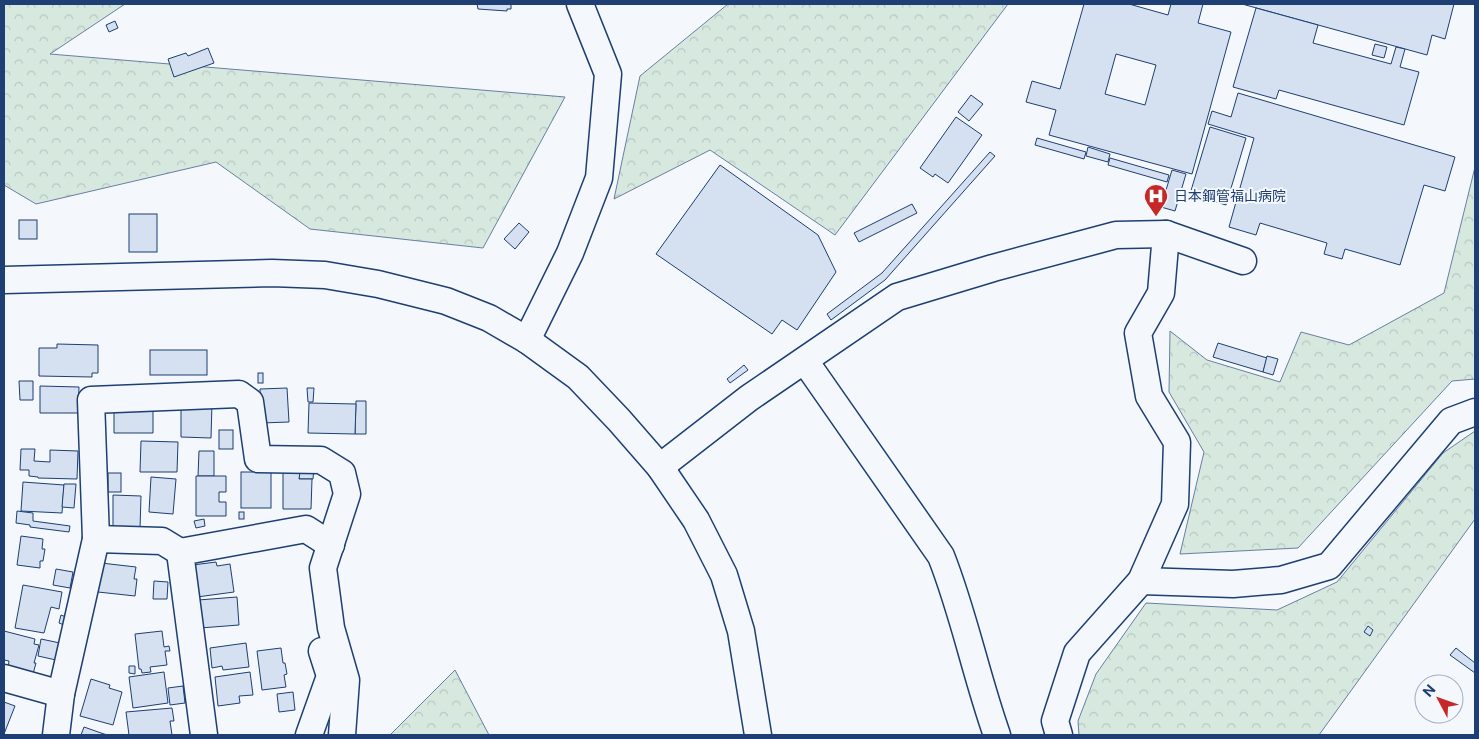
<svg xmlns="http://www.w3.org/2000/svg" width="1479" height="739" font-family="'Public Sans','Noto Sans JP',sans-serif">
	<defs>
		<pattern id="forest-crowns" width="20" height="18" patternUnits="userSpaceOnUse" patternTransform="scale(1.25)"><rect width="20" height="18" fill="#d7e8df"/><path d="M2 6a3 3 0 1 1 6 0M12 15a3 3 0 1 1 6 0" fill="none" stroke="#b8c8c3"/></pattern>
	</defs>
	<rect width="100%" height="100%" fill="#f4f7fb"/>
	<g fill="url(#forest-crowns)" stroke="#687fa3">
		<polygon points="4,4 125,4 50,54 565,97 483,248 310,229 216,162 36,204 4,185"/>
		<polygon points="728,4 1008,4 835,235 710,150 614,199 640,76"/>
		<polygon points="1475,167 1475,379 1452,381 1298,548 1180,554 1204,452 1169,392 1170,331 1207,360 1280,382 1301,332 1349,345 1444,293"/>
		<polygon points="1475,431 1475,519 1319,735 1079,735 1078,721 1096,674 1146,603 1277,610 1337,582 1443,453"/>
		<polygon points="455,670 489,735 390,735"/>
	</g>
	<g fill="#d5e0f0" stroke="#1d3f73" fill-rule="evenodd">
		<polygon points="477,4 511,4 511,9 507,9 507,11 478,9"/>
		<path d="M1084,4H1129L1168,15L1171,4H1203L1198,23L1231,32L1192,174L1049,135L1056,110L1026,102L1032,81L1060,89ZM1116,54L1156,65L1145,105L1105,94Z"/>
		<polygon points="1242,4 1454,4 1445,39 1432,35 1427,55"/>
		<polygon points="1256,8 1318,25 1313,43 1391,64 1396,47 1405,49 1400,67 1419,72 1404,125 1279,90 1276,99 1233,87"/>
		<polygon points="115,21 118,28 109,32 106,25"/>
		<polygon points="1375,44 1387,47 1384,58 1372,55"/>
		<polygon points="208,48 214,63 174,77 168,59 186,53 188,56"/>
		<polygon points="1238,93 1455,157 1445,191 1424,185 1400,265 1345,249 1342,259 1324,254 1327,243 1260,223 1256,235 1229,227 1254,138 1208,124 1212,111 1231,117"/>
		<polygon points="971,95 983,104 969,121 958,112"/>
		<polygon points="956,117 982,135 948,183 935,174 933,177 920,168"/>
		<polygon points="1210,127 1246,138 1226,205 1190,194"/>
		<polygon points="1037,138 1086,152 1084,159 1035,145"/>
		<polygon points="1088,147 1110,154 1108,162 1086,156"/>
		<polygon points="990,152 995,156 885,280 831,320 827,314 882,273"/>
		<polygon points="1110,158 1169,175 1167,182 1108,165"/>
		<polygon points="720,165 818,235 836,272 797,330 782,320 772,334 656,254"/>
		<polygon points="1172,170 1186,174 1175,211 1161,207"/>
		<polygon points="912,204 917,213 859,242 854,233"/>
		<rect x="129" y="214" width="28" height="38"/>
		<rect x="19" y="220" width="18" height="19"/>
		<polygon points="519,223 529,232 515,249 504,239"/>
		<polygon points="1218,343 1267,358 1263,372 1213,357"/>
		<polygon points="57,344 98,345 98,373 92,373 92,377 39,376 39,348 57,348"/>
		<rect x="150" y="350" width="57" height="25"/>
		<polygon points="1267,356 1278,359 1273,375 1263,372"/>
		<polygon points="744,365 748,370 730,383 727,379"/>
		<rect x="258" y="373" width="5" height="10"/>
		<polygon points="19,381 33,381 33,400 20,400"/>
		<polygon points="40,386 79,387 78,413 40,413"/>
		<polygon points="287,388 289,422 261,423 260,389"/>
		<polygon points="307,388 314,388 313,402 308,402"/>
		<polygon points="356,401 366,401 366,434 355,434"/>
		<polygon points="181,402 212,403 211,438 181,437"/>
		<polygon points="153,403 153,433 114,433 114,408"/>
		<polygon points="309,403 356,404 355,434 308,433"/>
		<rect x="219" y="430" width="14" height="19"/>
		<polygon points="141,441 178,442 177,472 140,472"/>
		<polygon points="21,449 35,449 34,461 50,462 50,450 78,451 77,479 38,478 38,477 29,476 29,470 20,470"/>
		<polygon points="199,451 214,451 214,476 198,476"/>
		<polygon points="300,466 314,467 313,479 299,479"/>
		<polygon points="283,471 300,472 299,479 312,479 311,509 283,509"/>
		<rect x="241" y="472" width="30" height="36"/>
		<rect x="108" y="473" width="13" height="19"/>
		<polygon points="196,476 226,476 226,492 219,492 219,502 226,502 226,516 196,516"/>
		<polygon points="151,477 176,479 173,514 149,512"/>
		<polygon points="23,482 64,485 62,513 21,511"/>
		<polygon points="64,484 76,484 74,508 62,507"/>
		<polygon points="113,495 141,496 140,529 113,528"/>
		<polygon points="17,511 33,513 33,521 70,526 69,532 30,527 30,525 16,523"/>
		<rect x="239" y="512" width="5" height="7"/>
		<polygon points="204,519 205,526 196,528 194,521"/>
		<polygon points="21,536 43,539 42,549 45,549 43,561 40,561 40,568 17,565"/>
		<polygon points="216,562 217,566 230,564 234,592 197,597 193,565"/>
		<polygon points="101,563 136,567 134,579 137,579 135,596 98,592"/>
		<polygon points="56,569 73,572 70,588 53,585"/>
		<polygon points="154,581 168,582 167,599 153,599"/>
		<polygon points="23,585 62,592 59,609 51,607 44,633 15,628"/>
		<polygon points="237,597 239,625 200,628 198,600"/>
		<polygon points="61,615 66,617 64,625 59,623"/>
		<polygon points="1368,626 1373,630 1370,636 1364,632"/>
		<polygon points="4,631 35,639 34,644 39,645 34,663 36,663 33,674 8,668 9,661 4,660"/>
		<polygon points="162,631 164,647 169,646 170,651 165,651 167,665 150,667 151,672 142,673 141,669 139,669 135,634"/>
		<polygon points="41,639 60,643 56,660 38,656"/>
		<polygon points="246,643 249,667 223,670 222,666 212,668 210,648"/>
		<polygon points="281,648 283,663 285,663 287,674 284,675 286,687 262,690 257,651"/>
		<polygon points="1456,648 1475,663 1475,673 1450,655"/>
		<polygon points="129,666 135,666 135,674 129,673"/>
		<polygon points="164,672 168,703 133,708 129,677"/>
		<polygon points="250,672 253,695 239,696 240,703 218,706 215,677"/>
		<polygon points="91,679 110,685 109,688 122,692 113,725 80,716"/>
		<polygon points="183,686 185,703 170,705 168,688"/>
		<polygon points="293,692 295,710 279,712 277,694"/>
		<polygon points="4,702 15,706 4,734"/>
		<polygon points="172,708 174,721 170,721 172,735 129,735 126,712"/>
		<polygon points="84,727 104,734 108,735 81,735"/>
	</g>
	<g fill="none" stroke-linecap="round" stroke-linejoin="round">
		<g stroke="#1d3f73" stroke-width="29">
			<g id="minor">
				<polyline points="4,280 272,273 325,275 378,284 446,301 489,318 527,340 578,377 619,420 660,467 696,520 724,575 741,631 758,735"/>
				<polyline points="527,340 570,253 599,178 608,74 580,4"/>
				<path d="M805,361L941,556C964,614 976,676 997,735"/>
				<polyline points="660,467 749,398 897,297 993,268 1116,235 1166,234 1243,261"/>
				<polyline points="96,539 162,541 180,552"/>
				<polyline points="1141,581 1233,584 1281,580 1329,566 1451,421 1475,412"/>
				<polyline points="4,678 61,694"/>
				<polyline points="56,735 61,694 96,539 91,400 239,394 250,402 258,459 321,460 342,473 347,494 323,568 331,628 346,680 342,735"/>
				<polyline points="204,735 180,552 306,529 331,545"/>
				<polyline points="309,735 330,676 322,651"/>
				<polyline points="1059,735 1055,721 1077,653 1141,581 1175,504 1177,442 1149,396 1138,333 1161,293 1166,234"/>
			</g>
		</g>
		<use href="#minor" stroke="#f4f7fb" stroke-width="26"/>
	</g>
	<defs>
		<g id="hospital-pin" transform="scale(1.25)"><path d="M0 17L-7.5 6A9.5 9.5 0 1 1 7.5 6Z" fill="#c62828" stroke="#f4f7fb"/><path d="M-5-5h3v3.5h4V-5h3V5h-3V1.5h-4V5h-3Z" fill="#fff"/></g>
	</defs>
	<g fill-rule="evenodd">
		<use href="#hospital-pin" x="1156" y="196"/>
	</g>
	<g text-anchor="middle" dominant-baseline="central" stroke-width="4" stroke-linejoin="round" paint-order="stroke">
		<g font-size="14" fill="#1d3f73" stroke="#f4f7fb" text-anchor="start">
			<text x="1174" y="196">日本鋼管福山病院</text>
		</g>
	</g>
	<rect width="1479" height="739" fill="none" stroke="#1d3f73" stroke-width="10"/>
	<g transform="translate(1439 699) rotate(311)"><circle r="24" fill="#f4f7fb" stroke="#9eadc5"/>
	<path d="M0-4L9 19L0 12L-9 19Z" fill="#c62828"/>
	<text y="-8" font-size="14" font-weight="bold" text-anchor="middle" fill="#1d3f73">N</text>
	</g>
</svg>
